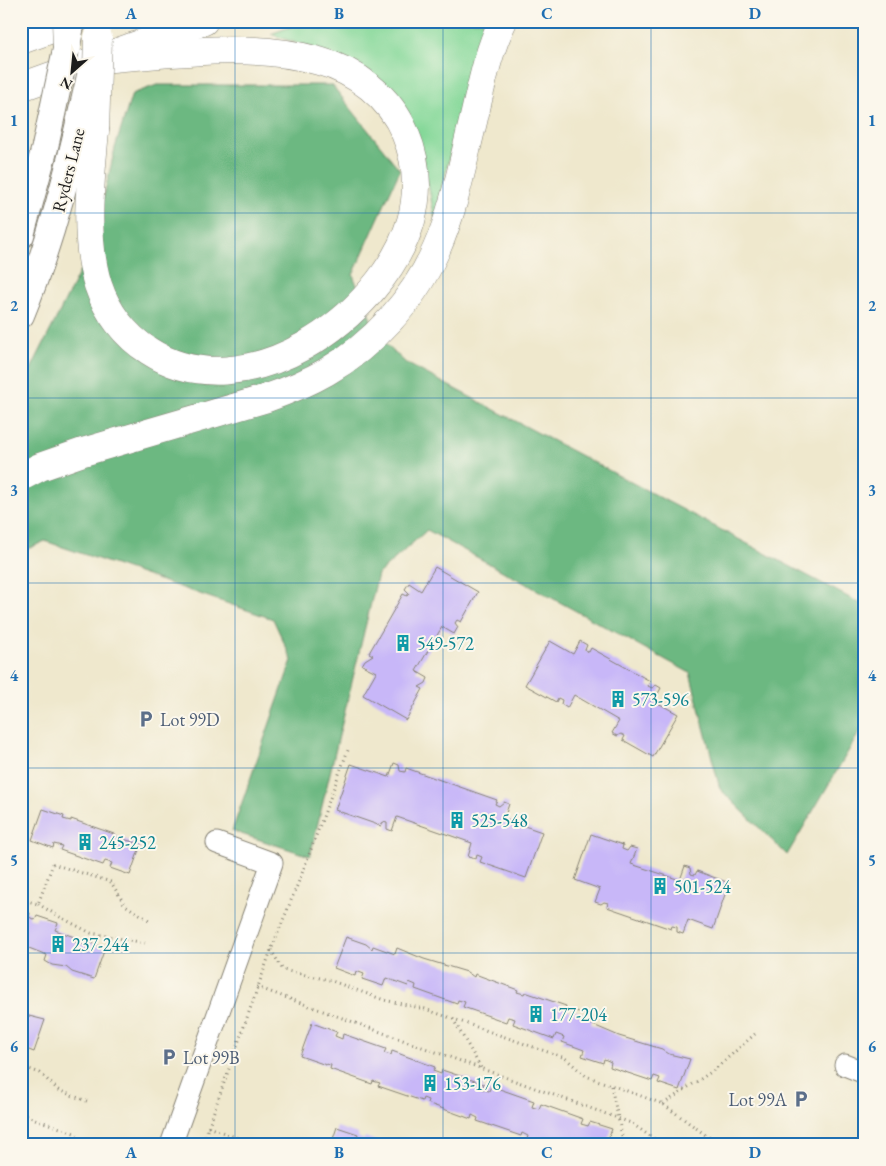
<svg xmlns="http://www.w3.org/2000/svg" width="886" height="1166" font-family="'EB Garamond',serif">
	<rect width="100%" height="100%" fill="#fbf7ec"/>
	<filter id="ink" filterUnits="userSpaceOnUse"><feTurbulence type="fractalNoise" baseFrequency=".02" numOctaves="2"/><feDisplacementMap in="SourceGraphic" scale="10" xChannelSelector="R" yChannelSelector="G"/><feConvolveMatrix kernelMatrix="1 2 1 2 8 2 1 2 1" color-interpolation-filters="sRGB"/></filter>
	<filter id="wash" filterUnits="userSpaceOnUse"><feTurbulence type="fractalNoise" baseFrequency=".0096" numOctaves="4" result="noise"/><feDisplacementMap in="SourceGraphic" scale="20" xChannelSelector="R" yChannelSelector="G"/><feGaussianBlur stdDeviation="1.12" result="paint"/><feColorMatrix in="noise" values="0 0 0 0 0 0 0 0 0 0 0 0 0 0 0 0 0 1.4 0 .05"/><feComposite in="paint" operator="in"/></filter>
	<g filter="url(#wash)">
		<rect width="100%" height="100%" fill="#efe8cd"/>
		<polygon fill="#85d899" stroke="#507a5a" points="306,21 493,21 462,102 435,219 418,134 315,50 271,34"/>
		<polygon fill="#6cb881" stroke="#446a4e" points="157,85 332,85 400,170 353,275 378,337 406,363 865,606 865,723 787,855 720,789 690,673 427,530 378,574 310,856 232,831 292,660 273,619 45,541 21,552 21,389 92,247 115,148 132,94"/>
		<g id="blocks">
			<g fill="#c8b7f8">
				<polygon points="435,567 478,592 461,622 457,620 455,623 458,627 454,634 442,627 416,671 428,678 426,683 419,687 423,689 406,720 363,695 376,672 362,665 365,660 373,655 369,653 403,594 407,596 409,593 405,589 409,583 421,591"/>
				<polygon points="550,641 573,654 580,641 587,645 585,650 589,652 591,648 650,681 648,686 652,688 656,685 661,688 654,701 678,714 653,757 623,740 625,736 621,734 617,736 612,733 619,721 574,695 567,708 561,704 562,700 558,698 556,702 525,685"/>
				<polygon points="394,763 399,765 400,771 405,772 406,768 497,800 495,804 499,806 504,802 509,804 504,819 542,832 526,878 480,862 482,857 477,855 476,859 468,857 472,843 397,817 392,831 387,829 387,823 383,822 381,826 335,810 351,764 389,777"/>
				<polygon points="43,809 64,816 63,819 71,821 71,819 114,834 119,838 141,844 130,875 110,868 112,863 105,861 103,865 60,850 62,846 54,844 53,848 32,840"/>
				<polygon points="591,834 623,845 622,849 627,851 630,847 637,849 631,864 680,880 685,866 690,868 691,874 695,875 697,871 729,883 713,929 688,920 683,934 677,932 677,927 672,926 671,929 607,907 608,903 604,902 601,904 595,902 600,889 575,880"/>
				<polygon points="21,910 30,913 29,917 35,920 37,916 58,923 55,930 77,938 75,942 82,944 83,940 105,948 94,979 72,972 66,967 52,965 45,961 47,955 21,945"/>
				<polygon points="346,937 366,944 372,949 373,946 395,954 397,948 424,959 467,972 474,977 475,974 518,990 517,992 524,994 525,992 566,1006 565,1009 573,1012 573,1010 593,1017 591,1024 619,1036 662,1049 669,1054 690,1059 679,1090 658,1083 660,1078 654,1076 652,1081 610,1067 611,1062 604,1059 603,1063 582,1056 584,1050 562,1042 564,1037 556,1034 554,1039 513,1024 515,1019 508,1017 506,1022 463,1007 465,1002 458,1000 457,1004 415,989 416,985 409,982 408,986 386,978 383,986 362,979 364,974 356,971 355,976 334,968"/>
				<polygon points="21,1014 45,1020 34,1052 21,1047"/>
				<polygon points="312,1023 337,1032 335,1036 342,1039 343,1034 386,1049 384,1053 391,1055 392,1051 435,1067 433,1071 441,1074 442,1070 484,1084 482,1089 489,1091 491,1086 534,1101 532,1107 539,1109 541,1104 583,1119 581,1124 588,1126 590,1122 612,1129 606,1145 544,1145 527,1139 528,1136 522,1133 521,1136 477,1121 478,1118 472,1115 471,1119 427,1103 428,1100 423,1098 422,1101 378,1086 380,1083 373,1081 372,1084 330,1069 331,1065 326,1064 326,1065 300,1056"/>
				<polygon points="337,1127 358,1134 357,1137 364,1140 365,1137 386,1145 331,1145"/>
			</g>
		</g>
	</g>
	<g filter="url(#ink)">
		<use href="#blocks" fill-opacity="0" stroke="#868274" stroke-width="1"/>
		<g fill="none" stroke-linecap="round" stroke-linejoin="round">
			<g stroke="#868274" stroke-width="23">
				<g id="minor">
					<polyline points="845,1065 865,1073"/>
					<polyline points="171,1145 272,863 217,843"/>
				</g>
			</g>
			<g stroke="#868274" stroke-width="28">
				<g id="major">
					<polyline points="21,235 45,147"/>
					<path d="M21,315C45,257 62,197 76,136"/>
				</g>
			</g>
			<g stroke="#868274" stroke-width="29">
				<g id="highway">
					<polyline points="21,40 74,21"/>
					<polyline points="21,87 204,21"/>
					<path d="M95,130C91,178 83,238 98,285C107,312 125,336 149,351C244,413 382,318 411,221C419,192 417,161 405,133C390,97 356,71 319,61C250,41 170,54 99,59"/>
					<path d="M21,477L40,467L83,452L267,398C287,391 307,383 326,372C373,345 414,300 436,250C453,212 461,171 471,130C480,94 486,55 503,21"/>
				</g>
			</g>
			<g stroke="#868274" stroke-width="3" stroke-dasharray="1 4" stroke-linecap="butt">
				<polyline points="21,899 38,904 53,864 111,882 125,905 152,922"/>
				<polyline points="38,904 60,917 91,933 145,943"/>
				<polyline points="271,950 283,970 329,980 384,1000 425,1009 565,1058 586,1076 663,1104 718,1144"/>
				<polyline points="257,987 631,1123 663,1145"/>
				<polyline points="453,1019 481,1068"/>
				<polyline points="21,1066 40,1073 58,1090 89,1102"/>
				<polyline points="611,1086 624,1145"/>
				<polyline points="663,1104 714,1070 755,1034"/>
				<polyline points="21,1114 77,1134 84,1145"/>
				<polyline points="208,1127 257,1145"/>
				<polyline points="202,1145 271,950 301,876 348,750"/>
			</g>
			<use href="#minor" stroke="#fff" stroke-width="21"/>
			<use href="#major" stroke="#fff" stroke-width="26"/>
			<use href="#highway" stroke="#fff" stroke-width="28"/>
			<g stroke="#868274" stroke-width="28" stroke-linecap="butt">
				<g id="major-bridge">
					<polyline points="76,136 90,76"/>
					<polyline points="45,147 71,26"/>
				</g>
			</g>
			<g stroke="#868274" stroke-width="29" stroke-linecap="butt">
				<g id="highway-bridge">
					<polyline points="66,21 67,47"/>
					<polyline points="95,130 98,38"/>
				</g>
			</g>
			<use href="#major-bridge" stroke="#fff" stroke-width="26"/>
			<use href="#highway-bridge" stroke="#fff" stroke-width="28"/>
		</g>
	</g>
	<path fill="none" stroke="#1f6fb2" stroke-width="1" stroke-opacity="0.55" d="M235,21V1145M443,21V1145M651,21V1145M21,213H865M21,398H865M21,583H865M21,768H865M21,953H865"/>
	<defs>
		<g id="building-bare" transform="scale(1.35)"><path d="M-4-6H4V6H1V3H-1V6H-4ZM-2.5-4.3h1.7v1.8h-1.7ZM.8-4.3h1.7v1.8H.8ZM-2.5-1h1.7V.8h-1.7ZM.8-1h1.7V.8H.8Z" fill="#0f9aa8" stroke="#fbf7ec" stroke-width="2.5" paint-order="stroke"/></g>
		<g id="parking-bare" transform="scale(1.35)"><path d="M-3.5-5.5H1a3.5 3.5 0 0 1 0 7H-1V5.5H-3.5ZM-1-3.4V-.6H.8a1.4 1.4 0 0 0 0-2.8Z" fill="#5c6f8a" stroke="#fbf7ec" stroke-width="2.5" paint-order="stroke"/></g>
	</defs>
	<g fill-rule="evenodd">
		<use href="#building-bare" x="403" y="643"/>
		<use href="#building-bare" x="618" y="699"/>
		<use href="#parking-bare" x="146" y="719"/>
		<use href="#building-bare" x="457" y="820"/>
		<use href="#building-bare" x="85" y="842"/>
		<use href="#building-bare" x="660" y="886"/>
		<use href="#building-bare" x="58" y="944"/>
		<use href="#building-bare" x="536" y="1014"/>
		<use href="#parking-bare" x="169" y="1057"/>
		<use href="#building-bare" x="430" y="1083"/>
		<use href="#parking-bare" x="801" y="1099"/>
	</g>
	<g text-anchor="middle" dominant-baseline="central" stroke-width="4" stroke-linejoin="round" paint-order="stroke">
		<g font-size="18" fill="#1c1c1c" stroke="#fbf7ec">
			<text transform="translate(68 170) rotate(-76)">Ryders Lane</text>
		</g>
		<g font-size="18" fill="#0d838f" stroke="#fbf7ec" text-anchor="start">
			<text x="417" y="643">549-572</text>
			<text x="632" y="699">573-596</text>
			<text x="471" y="820">525-548</text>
			<text x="99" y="842">245-252</text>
			<text x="674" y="886">501-524</text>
			<text x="72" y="944">237-244</text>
			<text x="550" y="1014">177-204</text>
			<text x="444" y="1083">153-176</text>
		</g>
		<g font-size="18" fill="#4e5e75" stroke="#fbf7ec" text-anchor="start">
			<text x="160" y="719">Lot 99D</text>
			<text x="183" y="1057">Lot 99B</text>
			<text x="787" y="1099" text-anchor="end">Lot 99A</text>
		</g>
	</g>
	<rect width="886" height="1166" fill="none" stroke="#fbf7ec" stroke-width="55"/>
	<g transform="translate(72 72) rotate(207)" stroke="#fbf7ec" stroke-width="4" paint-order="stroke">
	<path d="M0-4L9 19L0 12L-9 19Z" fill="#1c1c1c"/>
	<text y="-8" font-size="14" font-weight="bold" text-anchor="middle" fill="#1c1c1c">N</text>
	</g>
	<rect x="28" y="28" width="830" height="1110" fill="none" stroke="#1f6fb2" stroke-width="2"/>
	<g font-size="16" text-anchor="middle" font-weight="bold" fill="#1f6fb2">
		<text x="131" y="19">A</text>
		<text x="339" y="19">B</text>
		<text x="547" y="19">C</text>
		<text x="755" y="19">D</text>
		<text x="14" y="126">1</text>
		<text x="872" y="126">1</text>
		<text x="14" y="311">2</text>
		<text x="872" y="311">2</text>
		<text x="14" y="496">3</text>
		<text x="872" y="496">3</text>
		<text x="14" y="681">4</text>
		<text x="872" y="681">4</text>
		<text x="14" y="866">5</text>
		<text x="872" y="866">5</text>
		<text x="14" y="1052">6</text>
		<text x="872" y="1052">6</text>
		<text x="131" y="1158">A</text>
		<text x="339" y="1158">B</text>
		<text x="547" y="1158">C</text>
		<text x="755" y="1158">D</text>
	</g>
</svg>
